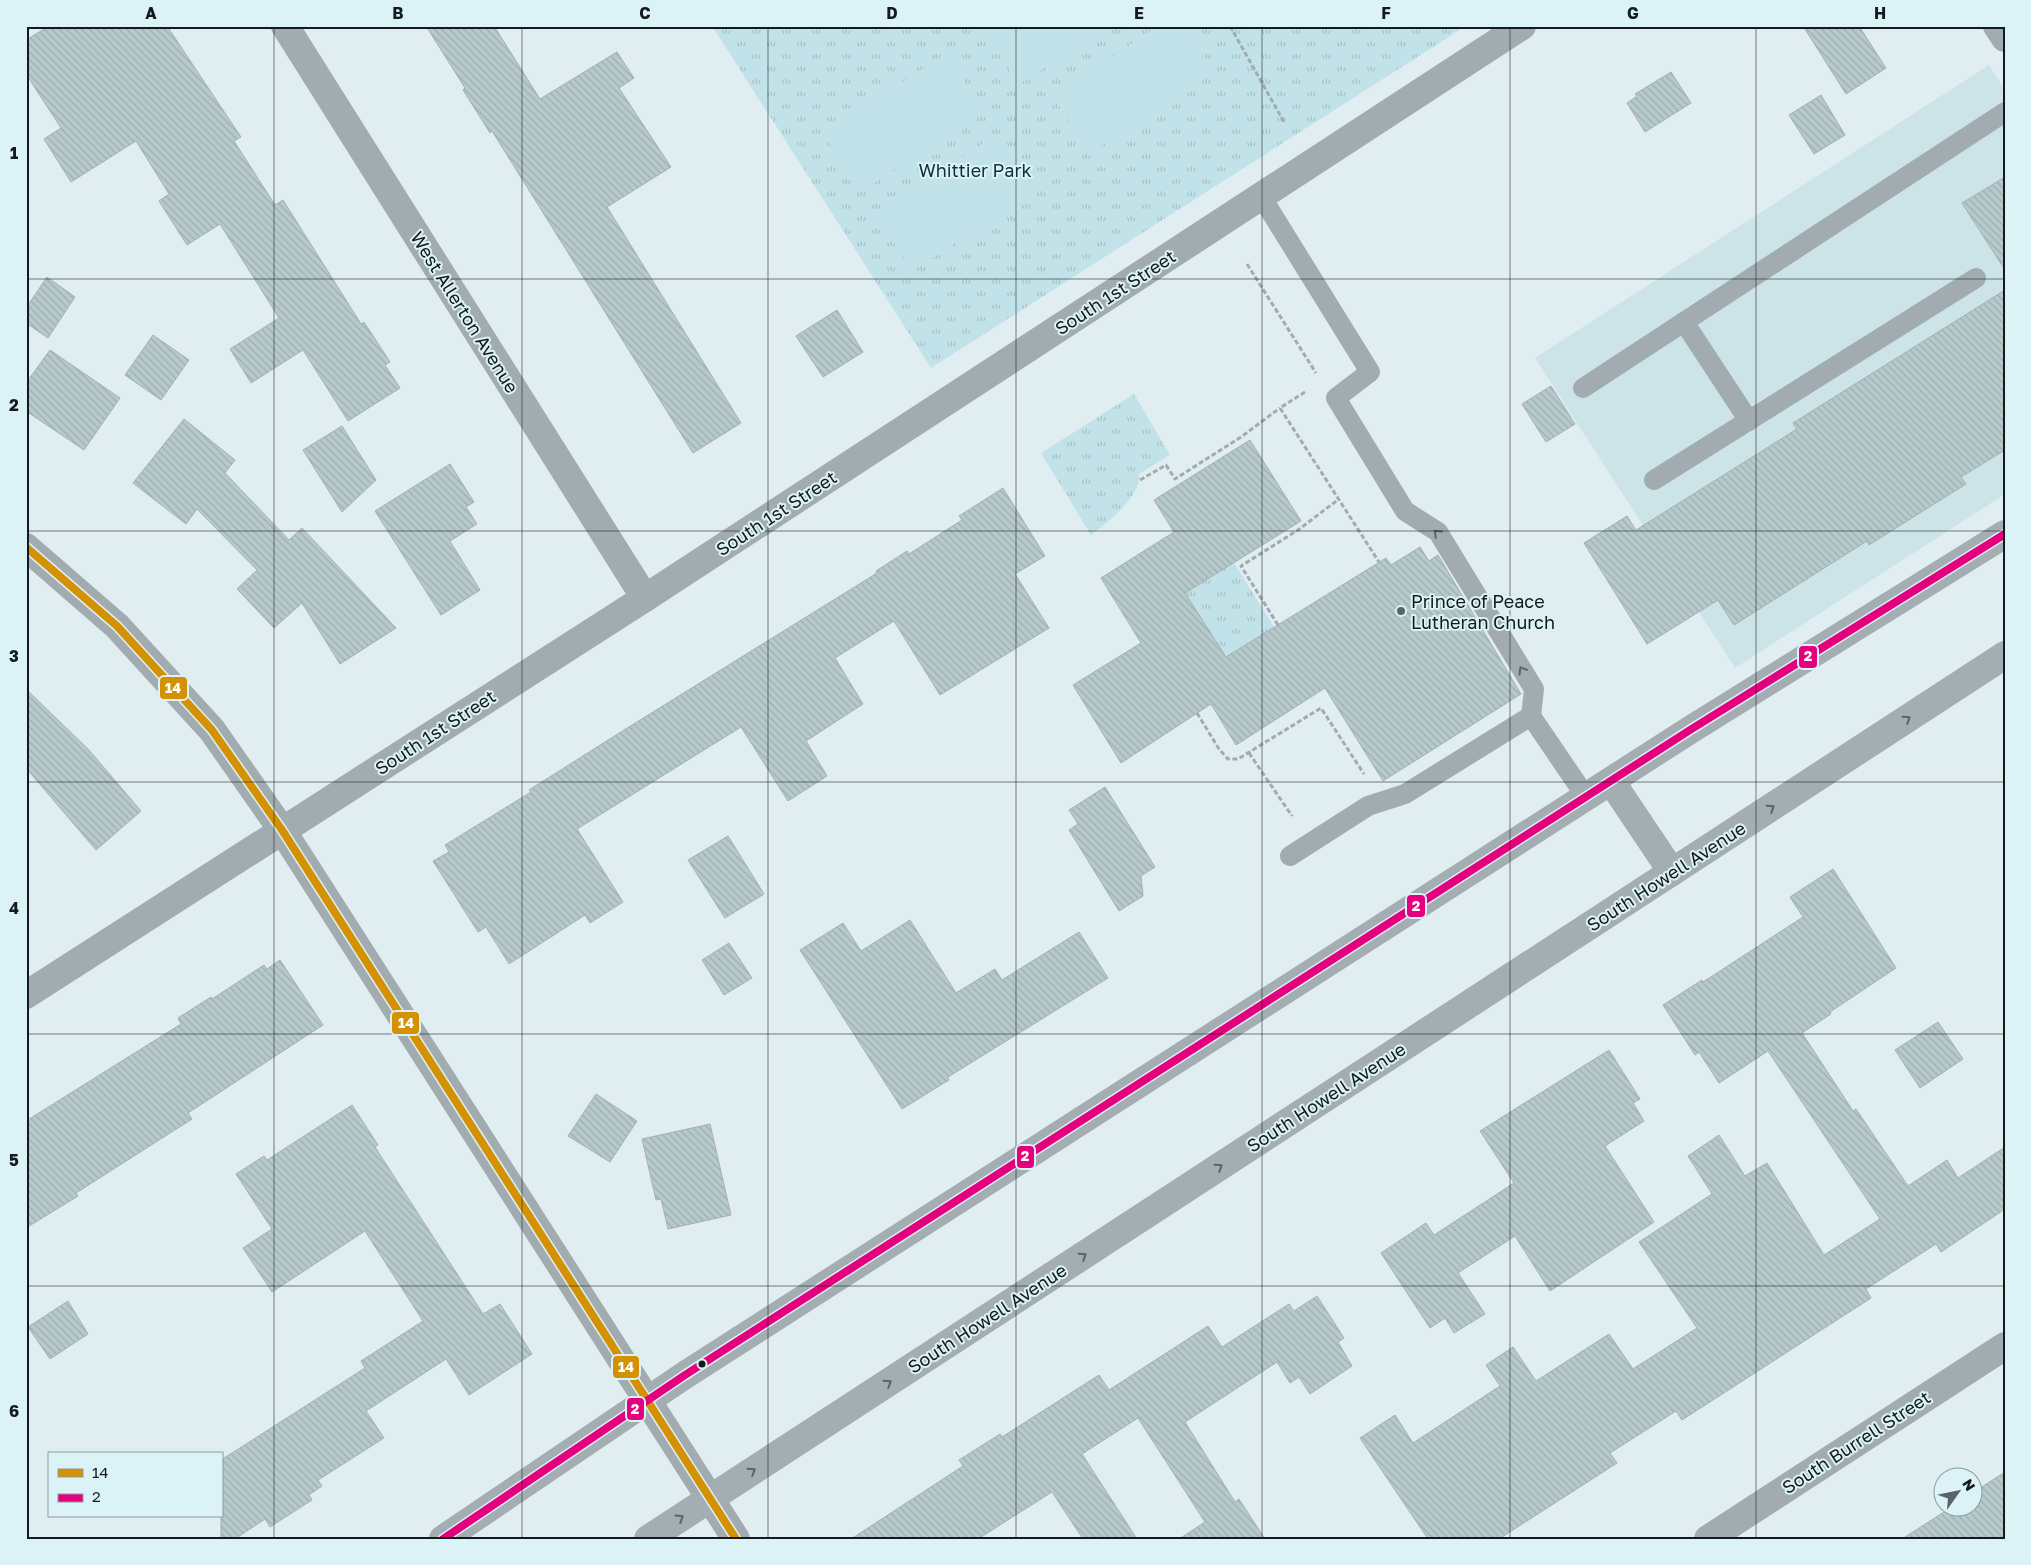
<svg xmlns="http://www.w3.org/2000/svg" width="2031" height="1565" font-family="'Golos Text',sans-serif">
	<defs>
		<pattern id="grass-tufts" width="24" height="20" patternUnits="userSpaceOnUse" patternTransform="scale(1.25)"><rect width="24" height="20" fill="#c2e2ea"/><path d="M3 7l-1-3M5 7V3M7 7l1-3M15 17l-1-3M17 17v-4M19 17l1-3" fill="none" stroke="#a6c1c8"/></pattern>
		<pattern id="building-back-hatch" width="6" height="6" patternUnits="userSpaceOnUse" patternTransform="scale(1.25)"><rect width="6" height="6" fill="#b7cacb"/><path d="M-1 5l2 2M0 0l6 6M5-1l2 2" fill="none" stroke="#9cadae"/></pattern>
	</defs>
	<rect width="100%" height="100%" fill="#e1eef1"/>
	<polygon fill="#cce3e8" points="1989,65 2005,90 2005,494 1735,668 1535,358"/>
	<g fill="url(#grass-tufts)">
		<polygon points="712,26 1466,26 931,368"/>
		<path d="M1134,394L1170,455L1139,474C1142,496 1108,522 1091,535L1041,453Z"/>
		<polygon points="1188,554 1205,581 1234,563 1274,627 1226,657 1168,566"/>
	</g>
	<g fill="#c2e2ea">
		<polygon points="982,26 1110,26 1019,84"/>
		<polygon points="1159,26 1184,26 1214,73 1090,153 1052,95"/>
		<polygon points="947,54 984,111 860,192 823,133"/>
		<polygon points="999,133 1036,191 912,271 875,213"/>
	</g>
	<g fill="url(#building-back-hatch)" stroke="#a6b0b1">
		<polygon points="49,26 167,26 241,137 234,141 275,205 283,200 361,324 364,322 390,362 385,365 400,388 348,421 303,350 251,383 230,349 279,318 220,224 187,245 159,201 169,194 136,141 71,182 44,139 61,128 26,74 26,40"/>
		<polygon points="426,26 494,26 540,99 617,52 634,78 619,88 671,167 607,207 741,423 693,453 492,131 490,133 463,90 465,88"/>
		<polygon points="1803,26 1859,26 1886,68 1846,94"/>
		<polygon points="1671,72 1691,103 1645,132 1627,103 1637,96 1635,94"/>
		<polygon points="1821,95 1845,135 1814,154 1789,115"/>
		<polygon points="2005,177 2005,270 1962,203"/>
		<polygon points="47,277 75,297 48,338 26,323 26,308"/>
		<polygon points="2005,290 2005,450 1961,477 1966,484 1869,545 1867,541 1734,625 1718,600 1647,644 1584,543 1627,516 1636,530 1797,429 1793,423"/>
		<polygon points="837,310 863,352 823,377 796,336"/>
		<polygon points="153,335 189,360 161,400 125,375"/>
		<polygon points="50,350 120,398 84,450 26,411 26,383"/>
		<polygon points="1551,386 1575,424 1546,442 1522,404"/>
		<polygon points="184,419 235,460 225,473 289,540 302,528 396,628 340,664 302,603 274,628 237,589 257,570 197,509 186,524 133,483"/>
		<polygon points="342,426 376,480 342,512 303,450"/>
		<polygon points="1250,440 1301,521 1185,593 1226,657 1386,558 1391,565 1420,547 1429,561 1438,555 1521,694 1383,781 1325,688 1236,745 1211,704 1121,763 1073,685 1141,643 1101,578 1174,532 1154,500"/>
		<polygon points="450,464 474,502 466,507 477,524 450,541 480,590 441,615 375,511"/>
		<polygon points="1003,488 1045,556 1015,574 1049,628 940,695 894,621 835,658 863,704 806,741 827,776 788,801 741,727 577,829 623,902 590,923 585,915 509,964 486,927 478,932 433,861 449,852 445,845 531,792 529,790 624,730 877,573 876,571 907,551 909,554 962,520 959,516"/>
		<polygon points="26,689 89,750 141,811 96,850 26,768"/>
		<polygon points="1105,787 1155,867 1141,876 1143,896 1119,911 1069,830 1078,824 1069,810"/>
		<polygon points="728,836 764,894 725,918 688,860"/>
		<polygon points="1833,869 1896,968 1830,1012 1831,1014 1802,1033 1853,1111 1856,1109 1908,1186 1947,1160 1958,1178 2005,1147 2005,1209 1941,1252 1936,1244 1866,1289 1871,1298 1682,1420 1676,1411 1610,1453 1617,1463 1499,1539 1428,1539 1360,1438 1395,1415 1413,1443 1500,1386 1486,1365 1513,1347 1536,1381 1609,1334 1633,1369 1697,1328 1639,1242 1712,1194 1688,1156 1719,1135 1745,1176 1767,1163 1824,1255 1880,1219 1768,1051 1719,1083 1699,1052 1695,1055 1663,1005 1702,980 1703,982 1803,917 1790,897"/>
		<polygon points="910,920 956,993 995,969 1002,980 1079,932 1108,978 948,1077 949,1080 902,1109 800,950 843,923 861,951"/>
		<polygon points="729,943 752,978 724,995 702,960"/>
		<polygon points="280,960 323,1025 188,1113 192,1119 76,1193 78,1196 26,1228 26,1121 181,1024 178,1018 211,997 212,999 264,965 267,969"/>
		<polygon points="1938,1022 1963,1059 1920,1088 1895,1050"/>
		<polygon points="1609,1050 1640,1099 1633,1103 1644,1121 1605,1146 1654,1222 1550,1291 1515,1236 1458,1273 1485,1314 1454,1333 1445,1318 1430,1328 1381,1253 1426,1223 1434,1235 1514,1183 1480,1131"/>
		<polygon points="596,1094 637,1121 610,1162 568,1136"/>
		<polygon points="352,1105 378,1145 375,1147 483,1314 500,1304 532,1354 469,1395 446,1359 366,1411 384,1438 318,1480 322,1486 309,1495 312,1500 270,1527 265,1519 235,1539 221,1539 221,1460 365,1368 361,1361 423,1321 365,1231 272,1292 243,1248 272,1229 236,1174 264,1156 267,1160"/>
		<polygon points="710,1124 731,1215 668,1229 661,1199 656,1200 642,1139"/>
		<polygon points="1317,1296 1344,1338 1338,1342 1352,1366 1310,1394 1299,1377 1290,1383 1277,1362 1185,1422 1235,1502 1239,1499 1265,1539 1179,1539 1205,1522 1138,1418 1082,1454 1137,1539 1083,1539 1052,1492 978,1539 851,1539 963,1466 959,1460 1000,1434 1002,1437 1099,1375 1109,1390 1208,1326 1222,1347 1289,1304 1294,1311"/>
		<polygon points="68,1301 88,1334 50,1359 28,1327"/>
		<polygon points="2005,1472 2005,1539 1902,1539 1950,1508 1974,1508 1974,1492"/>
	</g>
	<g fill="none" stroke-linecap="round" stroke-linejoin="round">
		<g stroke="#a2abaf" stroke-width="3" stroke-dasharray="5 2.5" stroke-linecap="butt">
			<polyline points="1230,26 1284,122"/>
			<polyline points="1247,264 1316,373"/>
			<polyline points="1305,392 1280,408 1379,562"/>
			<polyline points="1140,480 1166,465 1175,479 1241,437 1280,408"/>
			<polyline points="1278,625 1241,566 1298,530 1339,499"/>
			<polyline points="1197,713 1219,749 1228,759 1238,759 1321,708 1364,774"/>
			<polyline points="1249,753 1292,816"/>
		</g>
		<g stroke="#a2acb0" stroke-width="20">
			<polyline points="1261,196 1370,372 1336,398 1405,511 1438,532 1534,689 1531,716"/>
			<polyline points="1684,322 1749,421"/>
			<polyline points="1583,388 2005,112"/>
			<polyline points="1654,480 1976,278"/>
			<polyline points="1290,856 1368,806 1405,794 1531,716 1586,797"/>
		</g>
		<g stroke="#a2acb0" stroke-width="28">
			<polyline points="285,26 645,598"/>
			<polyline points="1997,26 2005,38"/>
			<polyline points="26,547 117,626 212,730 282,830 736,1539"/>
			<polyline points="26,995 645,598 1522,26"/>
			<polyline points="1708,1539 2005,1346"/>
		</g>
		<g stroke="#a3adb2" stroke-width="28">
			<polyline points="1611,781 1672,872"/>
			<polyline points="443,1539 685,1375 1690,730 2005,534"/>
			<polyline points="648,1539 2005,655"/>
		</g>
		<g stroke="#dbf2f7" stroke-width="11">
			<polyline id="bus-1" points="26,547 117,626 212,730 282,830 736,1539"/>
		</g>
		<g stroke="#dbf2f7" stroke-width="11">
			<polyline id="bus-2" points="443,1539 685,1375 1690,730 2005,534"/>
		</g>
		<use href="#bus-1" stroke="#d59104" stroke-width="8"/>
		<use href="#bus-2" stroke="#e5007d" stroke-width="8"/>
	</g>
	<defs><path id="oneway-chevron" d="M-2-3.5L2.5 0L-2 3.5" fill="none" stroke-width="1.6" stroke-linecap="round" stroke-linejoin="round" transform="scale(1.25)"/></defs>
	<g stroke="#5a6366">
		<use href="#oneway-chevron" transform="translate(1437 533) rotate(-136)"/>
		<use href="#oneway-chevron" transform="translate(1522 670) rotate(-121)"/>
	</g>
	<g stroke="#5a6467">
		<use href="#oneway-chevron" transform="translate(1907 719) rotate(-33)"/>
		<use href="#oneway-chevron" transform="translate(1771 808) rotate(-33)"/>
		<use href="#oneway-chevron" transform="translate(1219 1167) rotate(-33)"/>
		<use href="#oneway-chevron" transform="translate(1083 1256) rotate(-33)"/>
		<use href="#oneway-chevron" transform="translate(888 1383) rotate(-33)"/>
		<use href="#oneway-chevron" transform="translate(752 1471) rotate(-33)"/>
		<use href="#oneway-chevron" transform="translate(680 1518) rotate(-32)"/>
	</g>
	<path fill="none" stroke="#121a1c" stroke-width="1" stroke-opacity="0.55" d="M274,26V1539M522,26V1539M768,26V1539M1016,26V1539M1262,26V1539M1510,26V1539M1756,26V1539M26,279H2005M26,531H2005M26,782H2005M26,1034H2005M26,1286H2005"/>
	<circle fill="#5a6467" stroke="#dbf2f7" stroke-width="2" cx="1401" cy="611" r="5"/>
	<circle fill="#121a1c" stroke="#dbf2f7" stroke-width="2" cx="702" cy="1364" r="4.5"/>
	<g text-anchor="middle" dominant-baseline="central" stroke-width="4" stroke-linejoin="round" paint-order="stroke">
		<g font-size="18" fill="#103037" stroke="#dbf2f7">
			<text x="975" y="170">Whittier Park</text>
		</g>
		<g font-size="18" fill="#121a1c" stroke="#dbf2f7">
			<text transform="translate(1115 292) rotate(-33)">South 1st Street</text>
			<text transform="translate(465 312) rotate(58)">West Allerton Avenue</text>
			<text transform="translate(776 513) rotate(-33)">South 1st Street</text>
			<text transform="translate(435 732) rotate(-33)">South 1st Street</text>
			<text transform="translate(1666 876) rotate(-33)">South Howell Avenue</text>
			<text transform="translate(1326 1097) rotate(-33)">South Howell Avenue</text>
			<text transform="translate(987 1318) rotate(-33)">South Howell Avenue</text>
			<text transform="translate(1856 1442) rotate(-33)">South Burrell Street</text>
		</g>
		<g font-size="18" fill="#121a1c" stroke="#dbf2f7" text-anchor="start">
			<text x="1411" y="601">Prince of Peace<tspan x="1411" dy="21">Lutheran Church</tspan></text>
		</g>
	</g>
	<g stroke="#dbf2f7" stroke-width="2">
		<rect x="1798" y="645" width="20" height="24" rx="5" fill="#e5007d"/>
		<rect x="159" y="676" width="29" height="24" rx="5" fill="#d59104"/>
		<rect x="1406" y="894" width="20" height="24" rx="5" fill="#e5007d"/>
		<rect x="391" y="1011" width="29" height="24" rx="5" fill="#d59104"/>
		<rect x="1016" y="1145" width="19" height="24" rx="5" fill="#e5007d"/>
		<rect x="612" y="1355" width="28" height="24" rx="5" fill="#d59104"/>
		<rect x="626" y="1397" width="19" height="24" rx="5" fill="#e5007d"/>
	</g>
	<g font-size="14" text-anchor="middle" font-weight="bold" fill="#fff">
		<text x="1808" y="661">2</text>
		<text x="173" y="693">14</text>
		<text x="1416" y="911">2</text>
		<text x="406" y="1028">14</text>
		<text x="1025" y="1161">2</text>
		<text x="626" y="1372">14</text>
		<text x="635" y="1414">2</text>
	</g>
	<rect width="2031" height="1565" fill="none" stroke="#dbf2f7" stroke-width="55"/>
	<rect x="48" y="1452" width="175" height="65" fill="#dbf2f7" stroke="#8b9c9f"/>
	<rect x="58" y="1469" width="25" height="8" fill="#d59104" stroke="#8b9c9f"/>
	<text x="92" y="1478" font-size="15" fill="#121a1c">14</text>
	<rect x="58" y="1494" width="25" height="8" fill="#e5007d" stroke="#8b9c9f"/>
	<text x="92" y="1502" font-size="15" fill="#121a1c">2</text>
	<g transform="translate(1958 1492) rotate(57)"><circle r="24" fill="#dbf2f7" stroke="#8b9c9f"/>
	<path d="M0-4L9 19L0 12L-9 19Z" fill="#5a6467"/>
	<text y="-8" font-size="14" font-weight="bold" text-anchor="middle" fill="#121a1c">N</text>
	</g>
	<rect x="28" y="28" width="1976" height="1510" fill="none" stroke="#121a1c" stroke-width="2"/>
	<g font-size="16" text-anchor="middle" font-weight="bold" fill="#121a1c">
		<text x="151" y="19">A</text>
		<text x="398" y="19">B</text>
		<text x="645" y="19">C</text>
		<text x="892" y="19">D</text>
		<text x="1139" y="19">E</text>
		<text x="1386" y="19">F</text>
		<text x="1633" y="19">G</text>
		<text x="1880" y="19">H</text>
		<text x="14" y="159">1</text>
		<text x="14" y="411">2</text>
		<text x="14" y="662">3</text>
		<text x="14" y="914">4</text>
		<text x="14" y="1166">5</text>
		<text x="14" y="1417">6</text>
	</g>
</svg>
